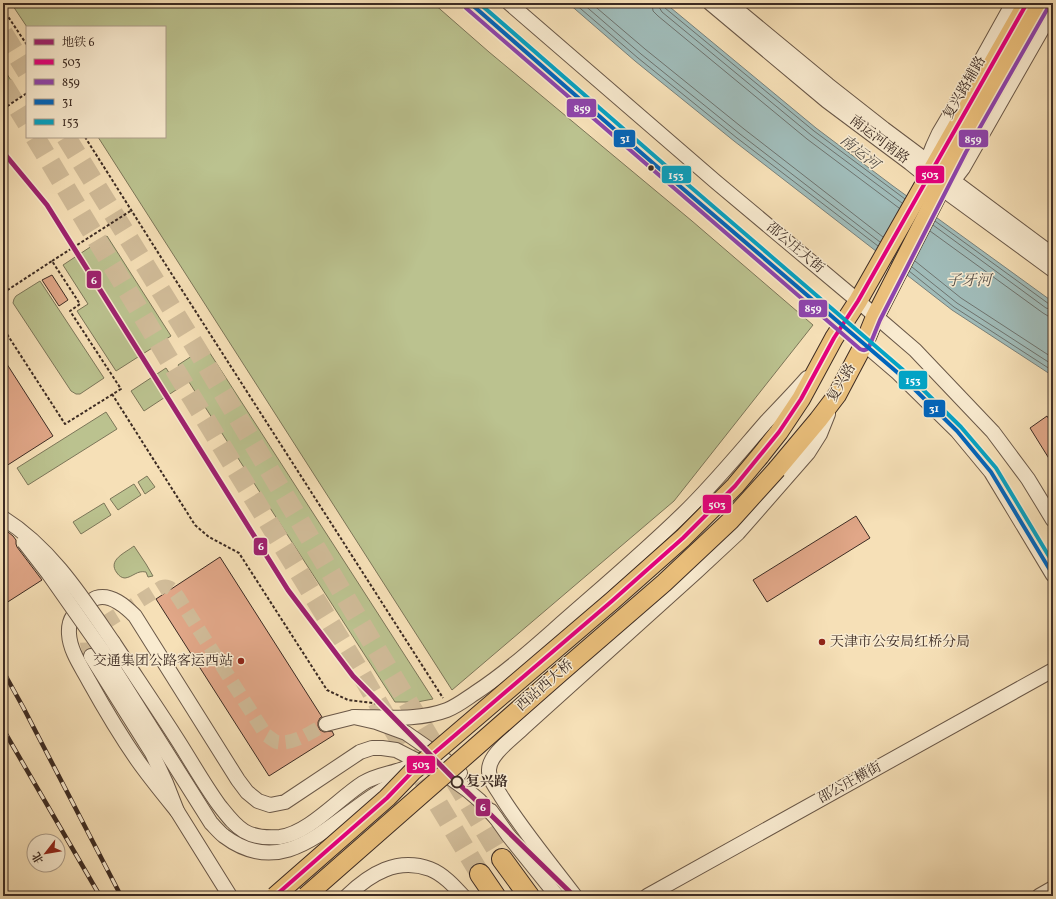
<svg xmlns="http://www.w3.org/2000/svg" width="1056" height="899" font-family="Vollkorn,'Noto Serif SC',serif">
	<rect width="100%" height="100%" fill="#f6e0b7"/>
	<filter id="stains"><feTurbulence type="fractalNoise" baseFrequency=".005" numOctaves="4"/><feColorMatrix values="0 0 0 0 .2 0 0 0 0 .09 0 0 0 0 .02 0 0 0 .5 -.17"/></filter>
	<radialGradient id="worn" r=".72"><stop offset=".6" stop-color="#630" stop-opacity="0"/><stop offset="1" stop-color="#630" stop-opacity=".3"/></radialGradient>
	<g fill="#bbc28f" stroke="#7c7659">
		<polygon points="11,3 433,3 489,52 692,221 813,325 674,501 452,690 98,137 165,137 165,27 27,27"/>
		<polygon points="3,68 14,85 3,91"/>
		<polygon points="107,236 171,336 116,371 77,311 88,304 63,265"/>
		<polygon points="40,281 104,378 80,394 76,394 71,391 13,303 14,299 16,296"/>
		<polygon points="206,347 433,699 417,702 395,702 178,365"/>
		<polygon points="166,368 179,388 144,411 131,391"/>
		<polygon points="106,412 117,429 28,485 17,468"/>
		<polygon points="147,476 155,487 145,494 138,482"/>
		<polygon points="134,484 141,495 118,510 110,499"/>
		<polygon points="104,503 111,515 81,534 73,522"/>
		<path d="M134,546L146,564L153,576L148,577L146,572C137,570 133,577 125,578C122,578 119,576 117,573C107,560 125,553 134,546Z"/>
	</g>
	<polygon fill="#a0bbb8" stroke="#78817c" points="568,3 665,3 816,128 893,186 1053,302 1053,376 952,310 734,141 635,61"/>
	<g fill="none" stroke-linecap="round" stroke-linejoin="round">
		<g stroke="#6e736e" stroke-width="1">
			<polyline points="574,3 638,58 737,138 878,246"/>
			<polyline points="582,3 641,54 740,134 880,242"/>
			<polyline points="591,3 645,49 744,129 883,237"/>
			<polyline points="652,3 653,11 658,16 807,139 899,208"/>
			<polyline points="658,3 659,7 662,12 811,135 902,203"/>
			<polyline points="663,3 665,8 814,131 905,199"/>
			<polyline points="935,221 1049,304 1053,305"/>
			<polyline points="933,225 1046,308 1053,310"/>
			<polyline points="930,231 1043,313 1048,316 1053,316"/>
			<polyline points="915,261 961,298 1053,358"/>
			<polyline points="912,267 957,303 1053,365"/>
			<polyline points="909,271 954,307 1053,371"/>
		</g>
	</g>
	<g fill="#e1a788" stroke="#3c2b23">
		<polygon points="52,275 68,300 59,306 42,280"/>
		<polygon points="3,358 53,436 3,468"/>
		<polygon points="1047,416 1053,426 1053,465 1030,428"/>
		<polygon points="856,516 870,538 767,602 753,580"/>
		<polygon points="3,528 13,536 16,540 16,544 17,547 42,580 3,605"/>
		<polygon points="220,557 322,717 320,718 318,722 318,726 320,730 324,732 332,731 334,735 269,776 156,599"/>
	</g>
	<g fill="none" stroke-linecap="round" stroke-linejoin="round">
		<path stroke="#d1bc99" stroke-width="14" stroke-dasharray="14 7" stroke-linecap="butt" d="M91,656C86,641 84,641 95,629L162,587C170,585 174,591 178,597L266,735C270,737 273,741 277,742C294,745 312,731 326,724"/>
		<g stroke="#d1bc99" stroke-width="20" stroke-dasharray="20 10" stroke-linecap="butt">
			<polyline points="3,33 27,72"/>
			<polyline points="3,84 27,123"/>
			<polyline points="35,137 177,373 360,672 386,717 480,874"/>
			<polyline points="66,137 198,351 502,859"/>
		</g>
		<g stroke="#6a5848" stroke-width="16">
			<g id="minor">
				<polyline points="470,3 654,164 898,373 957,431 991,472 1053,575"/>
				<polyline points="509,3 716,182 858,301 915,350 993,432 1028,479 1053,520"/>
				<polyline points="710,3 827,101 910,163 941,188 1053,270"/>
				<polyline points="729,3 828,85 884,129 1053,255"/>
				<polyline points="928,170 927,161 933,146 939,133 968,84 1013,3"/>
				<polyline points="945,186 953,181 963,168 1053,10"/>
				<path d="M113,642C134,674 155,705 175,736C190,759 203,783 219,805C227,815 234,825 244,831C254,837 268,838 280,837C309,833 338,799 363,783C376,775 389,774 403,769C409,767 414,764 419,760"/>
				<path d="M102,650L211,823C215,827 219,832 224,836C280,878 322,831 367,800C377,793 388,787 398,781"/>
				<polyline points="91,656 152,753 166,783 177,811 230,896"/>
				<path d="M354,717C385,717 418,721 447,710C457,706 466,699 475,693C504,674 530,651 555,629C598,591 642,554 683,514C713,485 739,453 766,422C780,407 794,393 807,378"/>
				<polyline points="326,724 354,717 376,722 406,733 422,744 455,767 460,773"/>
				<path d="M177,811C164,795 150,778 138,761C120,735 104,708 89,681C81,666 70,651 69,634C68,618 75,612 86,605C89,603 93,599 96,598C111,593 126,607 135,616L238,780L247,792L258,801L270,805L285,802L360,752L372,748H382L396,750L449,777L466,789L479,800L496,818"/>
				<polyline points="491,811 508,835 557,896"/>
				<path d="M347,896C370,874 397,857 430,869C443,874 454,886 463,896"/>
				<path d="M575,896C550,863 523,831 501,796C497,789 489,780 489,771C488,755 513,738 524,727L696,572L738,533L808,453L820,434L828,414"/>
				<polyline points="647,896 1053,670"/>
				<polyline points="1039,896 1053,888"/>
			</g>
		</g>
		<g stroke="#3c2b23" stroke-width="20">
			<g id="major">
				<polyline points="760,456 779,432 801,399 834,338 858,301 997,56 1027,3"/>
				<polyline points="777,469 818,420 837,395 864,344 875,317 947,176 961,149 1044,3"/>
			</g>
		</g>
		<g stroke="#3c2b23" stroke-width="22">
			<g id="highway">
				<polyline points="502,859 529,896"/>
				<polyline points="480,874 495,896"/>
			</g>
		</g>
		<g stroke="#3c2b23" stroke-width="2" stroke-dasharray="3 2" stroke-linecap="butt">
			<polyline points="3,9 27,45"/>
			<polyline points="3,109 27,93"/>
			<polyline points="85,137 164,262 443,698"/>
			<polyline points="52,261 132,210"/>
			<polyline points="3,293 52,261 80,304 70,311 121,389 65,424 3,328"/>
			<polyline points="112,394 195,525 209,537 239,553 327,690 348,700 381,704"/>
		</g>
		<use href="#minor" stroke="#f9ebd0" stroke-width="14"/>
		<use href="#major" stroke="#ebc07c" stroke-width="18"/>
		<use href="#highway" stroke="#ebc07c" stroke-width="20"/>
		<g stroke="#3c2b23" stroke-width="4.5">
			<g id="rail">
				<polyline points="3,671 23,707 121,896"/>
				<polyline points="3,729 100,896"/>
			</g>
		</g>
		<use href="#rail" stroke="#f9ebd0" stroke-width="3" stroke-dasharray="9" stroke-linecap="butt"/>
		<g stroke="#6a5848" stroke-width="16" stroke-linecap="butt">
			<g id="minor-bridge">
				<path d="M3,518C51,548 82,597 113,642"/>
				<polyline points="24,542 48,573 102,650"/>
			</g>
		</g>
		<g stroke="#3c2b23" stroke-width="20" stroke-linecap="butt">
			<g id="major-bridge">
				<polyline points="275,896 387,798 412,772 612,601 683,538 735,486 760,456"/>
				<polyline points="306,896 560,673 664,583 730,521 777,469"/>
			</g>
		</g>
		<use href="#minor-bridge" stroke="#f9ebd0" stroke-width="14"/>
		<use href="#major-bridge" stroke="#ebc07c" stroke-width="18"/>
		<g stroke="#f9ebd0" stroke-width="7">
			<polyline id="bus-1" points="275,896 387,798 412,772 612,601 683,538 735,486 779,432 801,399 834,338 858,301 1027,3"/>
		</g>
		<g stroke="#f9ebd0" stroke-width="7">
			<path id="bus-2" d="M466,8L860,349C864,351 867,350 869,347L880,320L966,152L1049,6"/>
		</g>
		<g stroke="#f9ebd0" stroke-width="7">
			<polyline id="bus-3" points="470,3 654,164 898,373 957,431 991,472 1053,575"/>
		</g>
		<g stroke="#f9ebd0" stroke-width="7">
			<polyline id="bus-4" points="479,3 658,159 902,369 961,427 996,468 1053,563"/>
		</g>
		<use href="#bus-1" stroke="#e5007d" stroke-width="4"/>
		<use href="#bus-2" stroke="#8e44ad" stroke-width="4"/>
		<use href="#bus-3" stroke="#0065bd" stroke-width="4"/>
		<use href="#bus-4" stroke="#03a3c5" stroke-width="4"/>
		<g stroke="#f9ebd0" stroke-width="8">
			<polyline id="metro-1" points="3,152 47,205 288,590 353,676 455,780 574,896"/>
		</g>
		<use href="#metro-1" stroke="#9f216f" stroke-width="5"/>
	</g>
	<circle fill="#3c2b23" stroke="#f9ebd0" stroke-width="1.5" cx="651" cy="168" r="3.5"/>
	<g fill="#8f2418" stroke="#f9ebd0" stroke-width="1.5">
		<circle cx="822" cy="642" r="4"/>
		<circle cx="241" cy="661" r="4"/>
	</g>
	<circle fill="#f9ebd0" stroke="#3c2b23" stroke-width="2" cx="457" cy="782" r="5.5"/>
	<g text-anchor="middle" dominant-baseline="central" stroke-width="3" stroke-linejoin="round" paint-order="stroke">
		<g font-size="14" fill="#3c2b23" stroke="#f9ebd0">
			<text transform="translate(965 88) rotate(-60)">复兴路辅路</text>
			<text transform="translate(879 140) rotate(37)">南运河南路</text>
			<text transform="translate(795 248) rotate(40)">邵公庄大街</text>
			<text transform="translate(842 383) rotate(-60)">复兴路</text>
			<text transform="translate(545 686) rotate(-41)">西站西大桥</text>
			<text transform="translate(850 783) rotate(-29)">邵公庄横街</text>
		</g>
		<g font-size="14" fill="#3c2b23" stroke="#f9ebd0" text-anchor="start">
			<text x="830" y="642">天津市公安局红桥分局</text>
			<text x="233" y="661" text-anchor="end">交通集团公路客运西站</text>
		</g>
		<g font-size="14" font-weight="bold" fill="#3c2b23" stroke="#f9ebd0" text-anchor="start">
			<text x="466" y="782">复兴路</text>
		</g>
		<g font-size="15" font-style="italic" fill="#554f48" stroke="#f9ebd0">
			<text transform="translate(859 153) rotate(39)">南运河</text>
			<text x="969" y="281">子牙河</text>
		</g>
	</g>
	<g stroke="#f9ebd0" stroke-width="1.5">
		<rect x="566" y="98" width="31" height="20" rx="4" fill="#8e44ad"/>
		<rect x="613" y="129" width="23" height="19" rx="4" fill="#0065bd"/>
		<rect x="958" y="129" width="31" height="19" rx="4" fill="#8e44ad"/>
		<rect x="915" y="165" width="30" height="19" rx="4" fill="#e5007d"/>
		<rect x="661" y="165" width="31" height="19" rx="4" fill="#03a3c5"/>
		<rect x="86" y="270" width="16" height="19" rx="4" fill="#9f216f"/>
		<rect x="798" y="299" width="30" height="19" rx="4" fill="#8e44ad"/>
		<rect x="898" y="370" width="30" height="20" rx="4" fill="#03a3c5"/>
		<rect x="923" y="399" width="23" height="19" rx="4" fill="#0065bd"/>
		<rect x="702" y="494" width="30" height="20" rx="4" fill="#e5007d"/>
		<rect x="253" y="537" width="15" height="19" rx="4" fill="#9f216f"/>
		<rect x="406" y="755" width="30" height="19" rx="4" fill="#e5007d"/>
		<rect x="475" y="798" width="16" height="19" rx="4" fill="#9f216f"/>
	</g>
	<g font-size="11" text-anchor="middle" font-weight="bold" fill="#fff">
		<text x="582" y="112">859</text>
		<text x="625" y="142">31</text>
		<text x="973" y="143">859</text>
		<text x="930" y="178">503</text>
		<text x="676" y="179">153</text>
		<text x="94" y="284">6</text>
		<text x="813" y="312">859</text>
		<text x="913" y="384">153</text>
		<text x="934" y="412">31</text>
		<text x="717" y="508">503</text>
		<text x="261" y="550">6</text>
		<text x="421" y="768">503</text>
		<text x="483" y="811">6</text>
	</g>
	<rect width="1056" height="899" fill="none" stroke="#f6e0b7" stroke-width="16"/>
	<rect x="4" y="4" width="1048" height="891" fill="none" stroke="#3c2b23" stroke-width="2"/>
	<rect x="8" y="8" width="1040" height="883" fill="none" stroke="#3c2b23"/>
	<rect x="26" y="26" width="140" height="112" fill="#f9ebd0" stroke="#ad9e8b"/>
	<rect x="34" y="39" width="20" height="6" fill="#9f216f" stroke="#ad9e8b"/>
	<text x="62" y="46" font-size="12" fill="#3c2b23">地铁 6</text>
	<rect x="34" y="59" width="20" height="6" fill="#e5007d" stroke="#ad9e8b"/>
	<text x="62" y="66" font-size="12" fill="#3c2b23">503</text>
	<rect x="34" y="79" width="20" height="6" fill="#8e44ad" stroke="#ad9e8b"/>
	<text x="62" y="86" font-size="12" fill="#3c2b23">859</text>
	<rect x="34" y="99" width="20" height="6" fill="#0065bd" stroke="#ad9e8b"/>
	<text x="62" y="106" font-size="12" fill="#3c2b23">31</text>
	<rect x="34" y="119" width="20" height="6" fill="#03a3c5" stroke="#ad9e8b"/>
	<text x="62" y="126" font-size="12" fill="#3c2b23">153</text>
	<g transform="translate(46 853) rotate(239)"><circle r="19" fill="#f9ebd0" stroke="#ad9e8b"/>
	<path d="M0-3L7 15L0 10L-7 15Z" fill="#8f2418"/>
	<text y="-6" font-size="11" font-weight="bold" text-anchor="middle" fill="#3c2b23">北</text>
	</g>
	<rect width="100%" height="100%" filter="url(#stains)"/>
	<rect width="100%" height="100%" fill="url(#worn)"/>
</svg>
